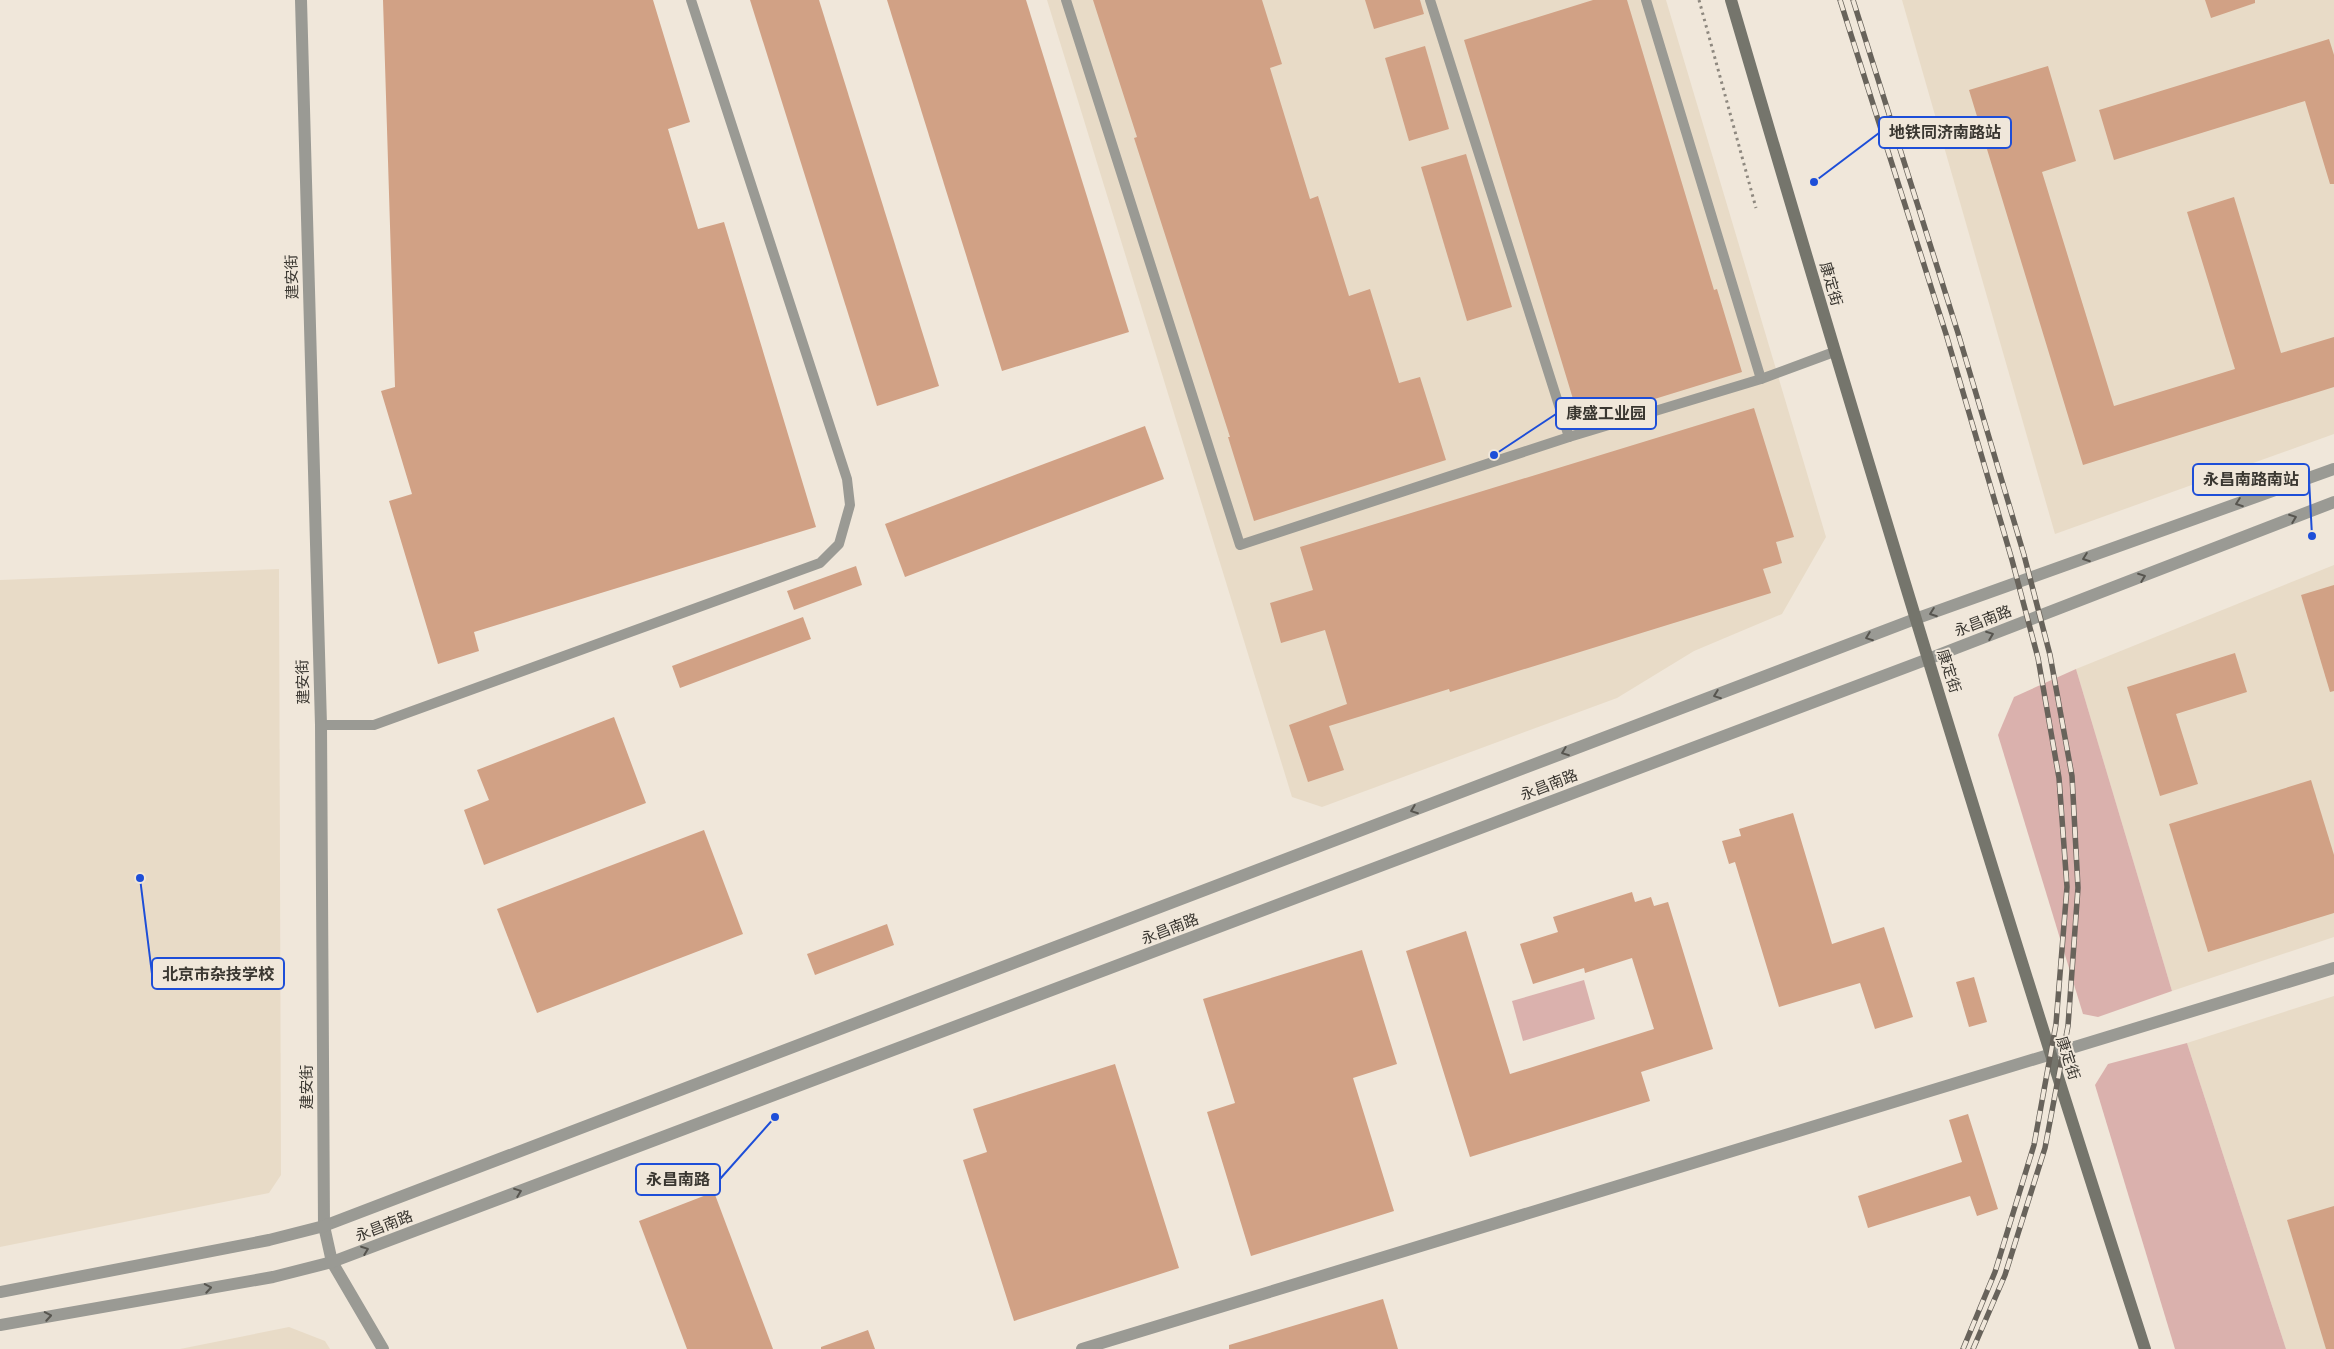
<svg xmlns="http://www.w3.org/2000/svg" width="2334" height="1349" font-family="'Roboto Serif','Noto Sans SC',serif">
	<rect width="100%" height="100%" fill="#f0e7da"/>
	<g fill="#e8dbc7">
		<polygon points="1047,0 1666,0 1826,537 1782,614 1694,651 1617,698 1322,807 1292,797"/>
		<polygon points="1902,0 2334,0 2334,434 2055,534"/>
		<polygon points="2334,565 2334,937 2172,991 2076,669"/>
		<polygon points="279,569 281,1175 269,1193 0,1247 0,580"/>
		<polygon points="2334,996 2334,1349 2286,1349 2187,1043"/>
		<polygon points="289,1327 325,1341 330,1349 180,1349"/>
	</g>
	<g fill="#dab1ad">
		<polygon points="2076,669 2172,991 2098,1017 2083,1014 1998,735 2014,697"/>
		<polygon points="1584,980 1595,1019 1523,1041 1512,1001"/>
		<polygon points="2187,1043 2286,1349 2175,1349 2095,1085 2108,1064"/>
	</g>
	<g fill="#d1a185">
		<polygon points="383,0 653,0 690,122 668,129 698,229 724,222 816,527 474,632 479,651 438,664 389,501 412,494 381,391 395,387"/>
		<polygon points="750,0 819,0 939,386 877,406"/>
		<polygon points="887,0 1026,0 1129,332 1002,371"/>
		<polygon points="1093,0 1262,0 1282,64 1270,68 1310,199 1318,196 1349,296 1370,289 1399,383 1420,377 1446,460 1254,521 1228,437 1230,437 1134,138 1137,137"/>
		<polygon points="1365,0 1420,0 1424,14 1374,29"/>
		<polygon points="1593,0 1627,0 1714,290 1717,289 1742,372 1580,422 1464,40"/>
		<polygon points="2205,0 2255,0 2255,3 2211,18"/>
		<polygon points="2329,39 2334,55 2334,184 2330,184 2305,101 2114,160 2099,110"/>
		<polygon points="1425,46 1449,129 1409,141 1385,58"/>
		<polygon points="2048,66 2076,161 2042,172 2114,406 2235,369 2187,212 2234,197 2281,353 2334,337 2334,387 2083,465 1969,90"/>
		<polygon points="1466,154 1512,307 1467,321 1421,167"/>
		<polygon points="1754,408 1794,537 1776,542 1782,563 1763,569 1771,593 1450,692 1449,689 1329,726 1344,770 1308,782 1289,725 1347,704 1325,630 1281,643 1270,603 1313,590 1300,547"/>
		<polygon points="1145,426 1164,479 905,577 885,524"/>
		<polygon points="856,566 862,585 794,610 787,591"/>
		<polygon points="2334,585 2334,691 2330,692 2301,595"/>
		<polygon points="803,617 811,639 680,688 672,666"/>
		<polygon points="2235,653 2247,692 2176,714 2198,784 2160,796 2127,687"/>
		<polygon points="614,717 646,803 484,865 464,810 489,800 477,770"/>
		<polygon points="2311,780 2334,855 2334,913 2208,952 2169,824"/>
		<polygon points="1793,813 1832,944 1884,927 1913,1017 1875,1029 1860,983 1779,1007 1735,862 1729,864 1722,841 1741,836 1739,829"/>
		<polygon points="704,830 743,934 537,1013 497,909"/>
		<polygon points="1632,892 1635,902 1651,897 1654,906 1668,902 1713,1049 1641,1072 1650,1101 1470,1157 1406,951 1466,931 1510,1074 1654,1029 1632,958 1585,973 1584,968 1533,984 1520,944 1558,932 1553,917"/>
		<polygon points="887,924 894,945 815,975 807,954"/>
		<polygon points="1362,950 1397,1064 1353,1078 1394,1211 1251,1256 1207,1112 1235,1103 1203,999"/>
		<polygon points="1974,977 1987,1022 1969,1027 1956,982"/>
		<polygon points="1115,1064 1179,1268 1014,1321 963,1160 987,1152 973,1109"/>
		<polygon points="1968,1114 1998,1209 1977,1216 1970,1196 1868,1228 1858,1196 1962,1162 1949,1120"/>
		<polygon points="714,1192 773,1349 687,1349 639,1221"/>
		<polygon points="2334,1206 2334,1349 2326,1349 2287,1220"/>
		<polygon points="1383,1299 1398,1349 1229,1349 1229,1345"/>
		<polygon points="868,1330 875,1349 821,1349 821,1347"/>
	</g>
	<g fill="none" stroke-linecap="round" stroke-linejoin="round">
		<polyline stroke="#8e887f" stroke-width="3" stroke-dasharray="2.5 4" stroke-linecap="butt" points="1699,0 1756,208"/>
		<g stroke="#9a9a94" stroke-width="10">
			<polyline points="1066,0 1240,545 1569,437"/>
			<polyline points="1430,0 1569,437 1761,379 1834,352"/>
			<polyline points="1646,0 1761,379"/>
			<polyline points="321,725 374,725 820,563 839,544 850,505 847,479 691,0"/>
		</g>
		<polyline stroke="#9a9a94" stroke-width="12" points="1082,1349 2334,968"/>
		<g stroke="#9a9a94" stroke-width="12">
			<polyline points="301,0 321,725 324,1226 332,1262 383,1349"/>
			<polyline points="0,1292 269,1240 324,1226 1915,619 2334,469"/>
			<polyline points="0,1325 273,1277 332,1262 1928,659 2334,502"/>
		</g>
		<path stroke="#75756c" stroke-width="12" d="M1731,0C1863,451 2000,901 2145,1349"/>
		<g stroke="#68635b" stroke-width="5.5">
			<g id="rail">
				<polyline points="1840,0 1946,334 2012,560 2038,658 2059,778 2067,887 2056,1024 2034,1145 1995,1272 1963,1349"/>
				<polyline points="1853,0 1958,333 2024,555 2050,655 2072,776 2078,888 2068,1026 2045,1148 2005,1275 1973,1349"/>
			</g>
		</g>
		<use href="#rail" stroke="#f0e7da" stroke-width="4" stroke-dasharray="11" stroke-linecap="butt"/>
	</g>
	<defs><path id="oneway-chevron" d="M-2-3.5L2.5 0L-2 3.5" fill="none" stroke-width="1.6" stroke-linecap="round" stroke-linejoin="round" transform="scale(1.25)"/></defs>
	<g stroke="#57554f">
		<use href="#oneway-chevron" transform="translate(2239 503) rotate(160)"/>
		<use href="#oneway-chevron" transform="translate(2293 518) rotate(-21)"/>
		<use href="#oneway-chevron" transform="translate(2086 558) rotate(160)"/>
		<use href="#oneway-chevron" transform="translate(2142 577) rotate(-21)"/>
		<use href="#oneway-chevron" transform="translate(1933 613) rotate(160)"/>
		<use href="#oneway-chevron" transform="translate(1990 635) rotate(-21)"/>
		<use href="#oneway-chevron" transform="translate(1869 637) rotate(159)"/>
		<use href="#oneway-chevron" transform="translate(1717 695) rotate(159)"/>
		<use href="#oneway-chevron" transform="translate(1565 752) rotate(159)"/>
		<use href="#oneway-chevron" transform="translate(1414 810) rotate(159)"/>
		<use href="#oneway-chevron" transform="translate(518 1192) rotate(-21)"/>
		<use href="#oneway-chevron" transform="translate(365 1250) rotate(-21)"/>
		<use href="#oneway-chevron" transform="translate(208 1288) rotate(-10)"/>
		<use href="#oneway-chevron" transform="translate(48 1316) rotate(-10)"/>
	</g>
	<g text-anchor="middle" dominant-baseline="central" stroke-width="4" stroke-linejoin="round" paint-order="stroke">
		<g font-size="15" fill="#3a3731" stroke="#f0e7da">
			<text transform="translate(292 277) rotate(-92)">建安街</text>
			<text transform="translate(1831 284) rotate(74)">康定街</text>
			<text transform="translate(1983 621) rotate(-21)">永昌南路</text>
			<text transform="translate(1949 671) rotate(72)">康定街</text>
			<text transform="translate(303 682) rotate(-92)">建安街</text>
			<text transform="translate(1549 785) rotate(-21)">永昌南路</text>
			<text transform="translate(1170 929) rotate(-21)">永昌南路</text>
			<text transform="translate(2068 1058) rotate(72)">康定街</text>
			<text transform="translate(307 1087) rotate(-90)">建安街</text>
			<text transform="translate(384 1226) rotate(-21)">永昌南路</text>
		</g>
	</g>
	<path fill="none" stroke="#1d4ed8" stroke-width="2" d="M1814 182L1879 133M1494 455L1556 414M2312 536L2309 479M140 878L152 974M775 1117L720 1179"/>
	<g fill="#1d4ed8" stroke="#f0e7da" stroke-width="2">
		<circle cx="1814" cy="182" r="5"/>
		<circle cx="1494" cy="455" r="5"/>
		<circle cx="2312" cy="536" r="5"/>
		<circle cx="140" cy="878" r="5"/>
		<circle cx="775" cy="1117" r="5"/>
	</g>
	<g fill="#f0e7da" stroke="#1d4ed8" stroke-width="2">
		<rect x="1879" y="117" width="132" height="31" rx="5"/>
		<rect x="1556" y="398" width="100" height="31" rx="5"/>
		<rect x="2193" y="464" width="116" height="31" rx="5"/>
		<rect x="152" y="958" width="132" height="31" rx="5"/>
		<rect x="636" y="1164" width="84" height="31" rx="5"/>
	</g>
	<g font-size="16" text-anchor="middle" font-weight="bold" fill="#3a3731">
		<text x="1945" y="138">地铁同济南路站</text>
		<text x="1606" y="419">康盛工业园</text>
		<text x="2251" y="485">永昌南路南站</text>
		<text x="218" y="980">北京市杂技学校</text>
		<text x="678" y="1185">永昌南路</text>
	</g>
</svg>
